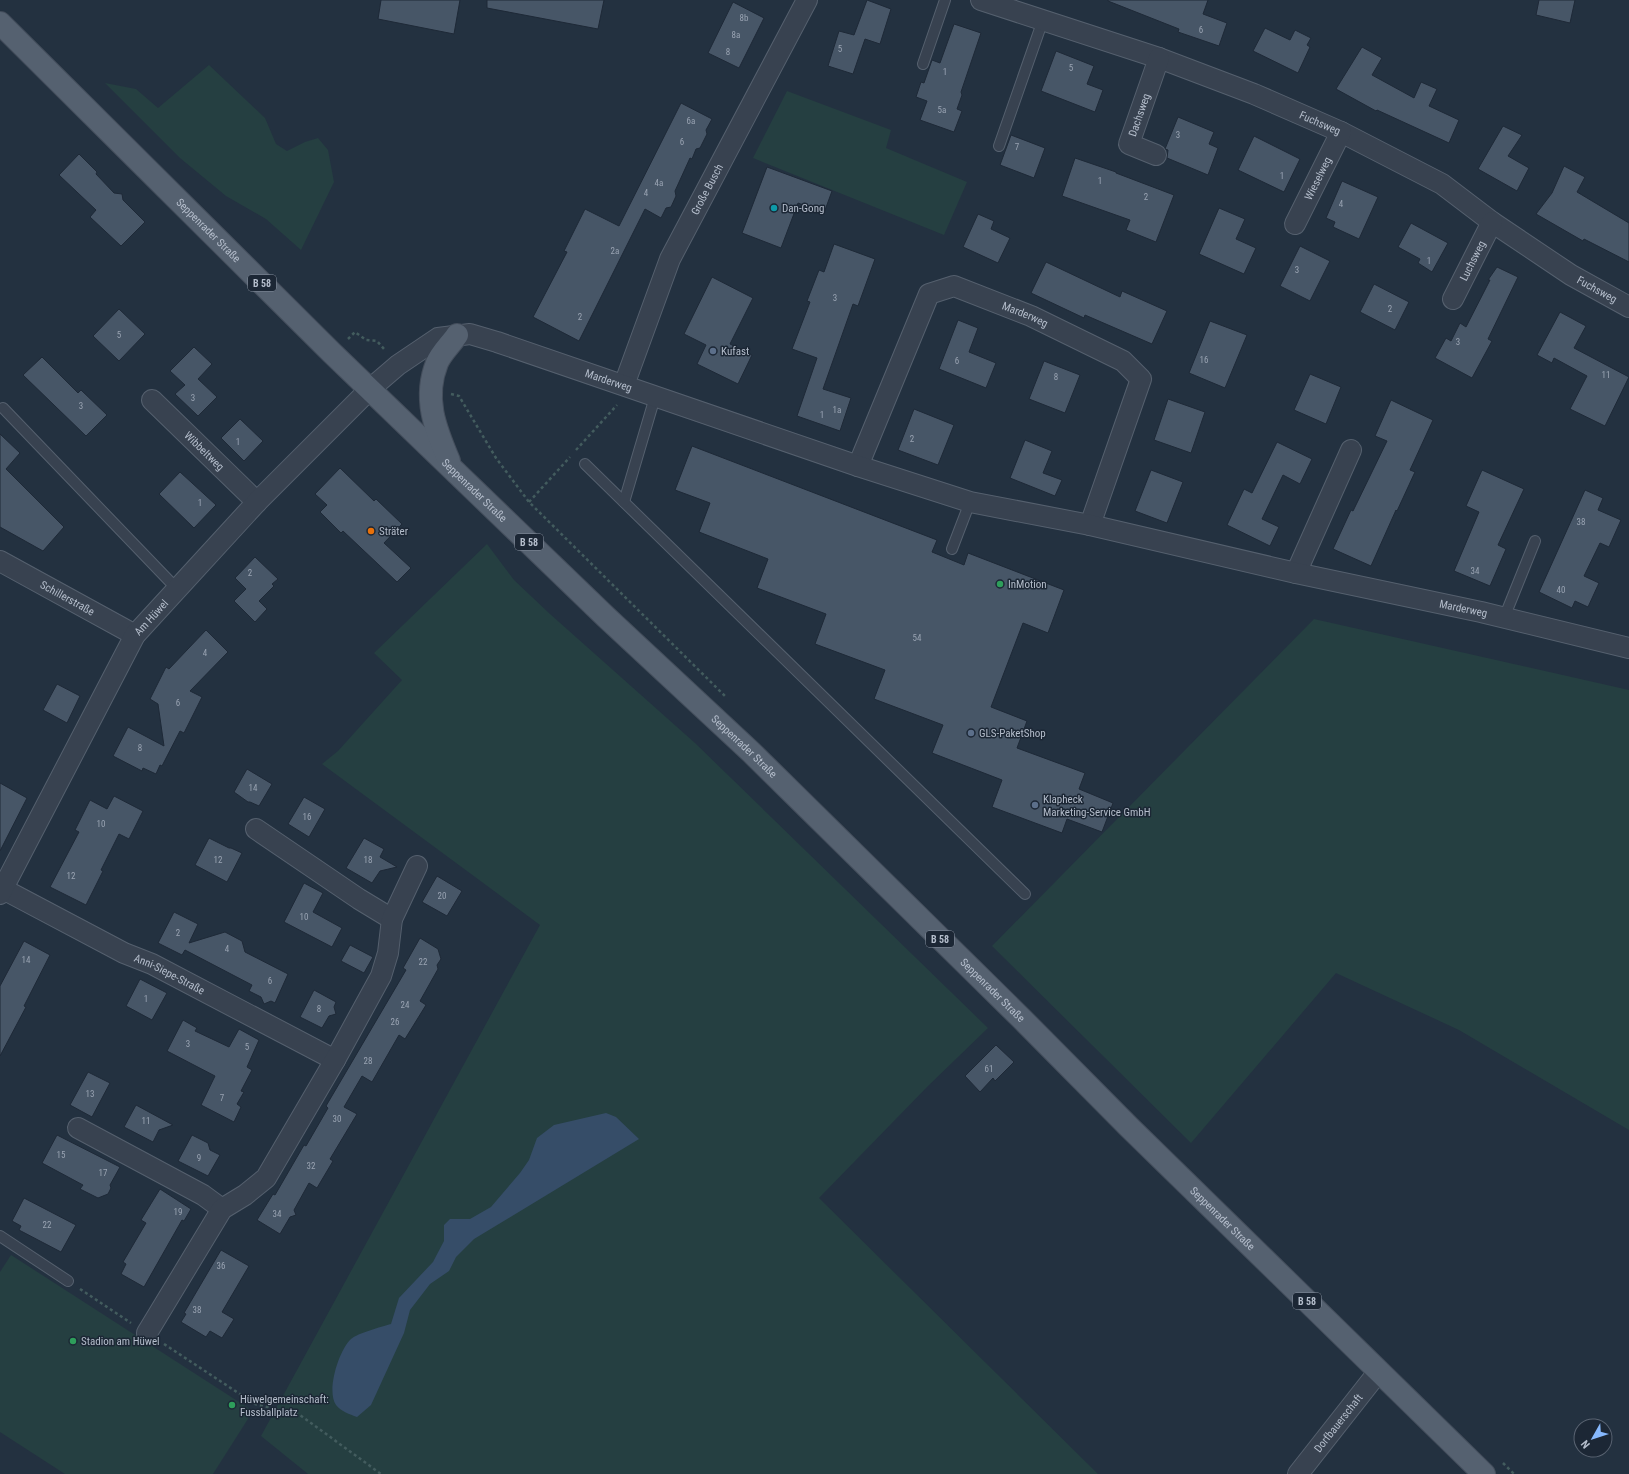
<svg xmlns="http://www.w3.org/2000/svg" width="1629" height="1474" font-family="'Roboto Condensed',sans-serif">
	<rect width="100%" height="100%" fill="#233140"/>
	<g fill="#253f41">
		<polygon points="209,65 265,118 276,144 287,151 305,142 318,138 328,150 334,182 301,250 266,219 226,196 180,158 105,83 136,89 158,108"/>
		<polygon points="787,91 891,130 886,148 967,182 944,235 753,158"/>
		<polygon points="487,544 514,580 550,614 695,743 988,1028 928,1086 819,1198 1098,1474 308,1474 261,1436 540,925 322,764 338,751 402,680 374,653"/>
		<polygon points="1314,619 1629,690 1629,1130 1459,1030 1336,973 1191,1143 992,946"/>
		<polygon points="11,1255 253,1411 213,1474 65,1474 0,1432 0,1272"/>
	</g>
	<path fill="#364d68" d="M606,1113L616,1117L639,1139L474,1239L456,1257L449,1271L430,1284L410,1310L404,1333L371,1405L357,1417C349,1414 342,1412 336,1405C326,1391 339,1350 351,1339C358,1333 381,1327 391,1324L399,1298L433,1262L444,1241V1225L450,1219H470L491,1207L520,1173L529,1160L537,1138L554,1125Z"/>
	<g fill="#475667" stroke="#1e2937">
		<polygon points="381,0 460,0 454,34 378,19"/>
		<polygon points="487,0 604,0 598,29 487,8"/>
		<polygon points="867,0 891,9 880,44 865,39 853,74 828,66 839,31 854,35"/>
		<polygon points="1108,0 1208,0 1203,14 1227,23 1219,46 1178,32 1179,29 1108,1"/>
		<polygon points="1539,0 1575,0 1570,23 1536,15"/>
		<polygon points="733,2 764,18 739,68 708,53"/>
		<polygon points="954,24 981,33 961,92 962,95 957,109 962,111 954,132 920,120 927,101 916,97 921,82 924,83 932,60 940,63"/>
		<polygon points="1265,28 1290,40 1295,30 1311,38 1307,45 1310,47 1298,73 1253,51"/>
		<polygon points="1362,47 1382,58 1372,75 1414,98 1421,82 1437,89 1429,106 1459,120 1449,143 1377,110 1376,111 1336,89"/>
		<polygon points="1056,51 1094,66 1087,84 1103,90 1095,112 1041,91"/>
		<polygon points="681,103 712,119 706,130 707,134 700,148 696,149 692,159 690,158 675,191 676,196 671,207 666,208 661,218 645,209 579,341 533,317 567,252 564,251 585,209 619,226"/>
		<polygon points="1178,117 1214,132 1209,144 1218,148 1208,175 1167,158 1168,150 1165,149"/>
		<polygon points="1503,126 1522,135 1508,156 1529,168 1517,191 1478,169"/>
		<polygon points="1011,135 1045,148 1034,178 1000,165"/>
		<polygon points="1254,136 1300,159 1284,192 1238,170"/>
		<polygon points="79,154 97,172 96,174 114,193 122,194 123,200 145,222 121,246 90,217 96,210 59,175"/>
		<polygon points="1075,158 1116,172 1116,173 1174,195 1156,242 1126,230 1130,220 1062,196"/>
		<polygon points="1564,166 1585,177 1577,192 1629,223 1629,262 1584,239 1583,241 1536,214 1552,193"/>
		<polygon points="767,167 832,191 824,213 798,203 781,248 742,233"/>
		<polygon points="1342,181 1378,197 1359,239 1333,227 1335,222 1326,218"/>
		<polygon points="1219,208 1245,219 1236,239 1256,248 1244,274 1199,254"/>
		<polygon points="978,214 994,221 991,229 1010,238 998,263 963,247"/>
		<polygon points="1411,223 1448,243 1432,272 1418,263 1420,259 1398,247"/>
		<polygon points="834,244 875,259 858,306 853,304 823,389 851,398 840,431 797,416 817,358 792,349 810,302 807,301 819,270 824,272"/>
		<polygon points="1300,246 1330,261 1310,301 1280,286"/>
		<polygon points="1046,262 1120,297 1122,291 1167,311 1152,344 1085,315 1084,318 1031,293"/>
		<polygon points="1497,267 1518,277 1488,339 1492,341 1472,378 1435,358 1446,338 1451,341 1460,323 1466,327 1490,280 1488,280"/>
		<polygon points="712,277 753,298 730,344 752,355 738,384 697,364 706,345 684,334"/>
		<polygon points="1374,284 1409,302 1395,330 1360,312"/>
		<polygon points="119,309 145,334 119,361 93,336"/>
		<polygon points="1560,312 1586,326 1574,348 1629,377 1605,426 1570,409 1587,376 1554,358 1552,363 1537,355"/>
		<polygon points="958,320 978,328 969,352 996,363 986,388 939,369"/>
		<polygon points="1210,321 1247,335 1225,388 1189,373"/>
		<polygon points="194,347 212,364 198,379 217,397 198,416 175,394 185,385 170,371"/>
		<polygon points="42,357 78,393 81,390 107,415 86,436 23,375"/>
		<polygon points="1044,361 1080,375 1065,413 1029,399"/>
		<polygon points="1310,374 1341,387 1326,424 1294,410"/>
		<polygon points="1168,399 1205,412 1191,453 1154,440"/>
		<polygon points="1391,400 1433,420 1410,470 1415,472 1397,511 1396,510 1371,566 1333,549 1351,510 1353,511 1387,441 1375,436"/>
		<polygon points="914,409 954,425 938,465 898,450"/>
		<polygon points="240,419 263,441 244,461 221,438"/>
		<polygon points="0,434 20,453 6,469 64,527 43,551 0,527"/>
		<polygon points="1025,440 1052,451 1043,473 1062,480 1055,496 1010,478"/>
		<polygon points="1277,442 1312,459 1300,484 1283,475 1262,519 1279,527 1270,546 1227,525 1244,489 1252,493"/>
		<polygon points="692,446 937,540 932,552 964,565 968,553 1064,590 1048,633 1023,623 991,707 1027,721 1017,748 1085,773 1079,789 1113,803 1102,832 1067,819 1062,833 992,807 1002,780 932,753 943,725 874,699 885,670 815,644 826,614 757,588 768,559 699,532 710,503 675,490"/>
		<polygon points="340,468 374,501 376,499 402,524 384,543 411,568 397,582 343,531 341,533 320,512 327,505 315,494"/>
		<polygon points="1151,470 1183,482 1167,523 1135,511"/>
		<polygon points="1482,470 1524,489 1498,545 1506,549 1490,586 1454,571 1479,512 1466,506"/>
		<polygon points="180,472 216,505 194,528 159,494"/>
		<polygon points="1585,490 1603,498 1598,510 1621,520 1609,547 1600,543 1584,576 1599,583 1588,607 1575,601 1572,608 1539,592"/>
		<polygon points="255,557 278,579 272,584 274,586 259,601 267,609 255,622 234,601 246,589 235,578"/>
		<polygon points="206,630 228,652 190,691 202,697 184,733 180,731 162,766 160,765 156,774 143,768 142,771 113,756 128,727 164,746 158,704 150,699 166,667 169,669"/>
		<polygon points="57,684 80,696 67,723 43,710"/>
		<polygon points="247,769 272,784 259,806 250,802 248,802 234,792"/>
		<polygon points="0,783 27,798 0,851"/>
		<polygon points="114,796 143,811 129,839 119,834 101,870 103,871 86,905 50,887 79,832 75,830 90,800 107,809"/>
		<polygon points="304,797 325,809 309,837 288,824"/>
		<polygon points="209,838 229,848 231,848 242,853 227,882 195,865"/>
		<polygon points="364,838 384,849 380,857 397,867 380,871 372,883 346,868"/>
		<polygon points="437,876 462,891 447,916 422,902"/>
		<polygon points="304,883 323,893 313,912 342,928 332,947 284,922"/>
		<polygon points="174,912 198,924 189,943 225,932 242,941 245,952 288,974 275,1003 271,1001 264,1004 261,997 249,991 252,985 185,950 182,955 158,943"/>
		<polygon points="420,938 438,949 441,959 437,965 438,969 420,1001 426,1005 405,1039 399,1035 372,1082 362,1076 344,1107 357,1114 330,1159 333,1161 317,1188 309,1183 294,1210 296,1215 290,1217 280,1234 257,1220 273,1194 275,1195 304,1145 306,1146 328,1108 326,1106 406,970 403,968"/>
		<polygon points="24,941 50,955 24,1006 26,1007 0,1056 0,986"/>
		<polygon points="350,945 373,957 364,973 341,961"/>
		<polygon points="140,979 167,993 152,1020 126,1006"/>
		<polygon points="314,990 336,1002 334,1007 336,1014 329,1016 322,1028 300,1017"/>
		<polygon points="183,1020 197,1028 195,1031 229,1047 239,1029 259,1040 247,1067 252,1070 241,1091 244,1092 237,1104 241,1107 234,1122 201,1105 215,1076 167,1051"/>
		<polygon points="996,1045 1014,1062 995,1081 993,1078 980,1092 965,1076"/>
		<polygon points="88,1072 110,1083 92,1117 70,1105"/>
		<polygon points="136,1105 173,1125 159,1130 153,1142 124,1127"/>
		<polygon points="57,1135 120,1167 110,1185 111,1188 108,1194 98,1198 80,1189 83,1185 42,1163"/>
		<polygon points="192,1135 208,1143 210,1150 220,1155 208,1176 178,1161"/>
		<polygon points="160,1189 191,1209 184,1221 182,1220 144,1287 121,1274 126,1264 123,1262 146,1223 141,1220"/>
		<polygon points="24,1198 76,1225 61,1252 19,1230 21,1226 12,1221"/>
		<polygon points="221,1250 249,1266 222,1312 234,1319 222,1338 210,1331 206,1337 181,1322 186,1314 184,1313"/>
	</g>
	<g fill="none" stroke-linecap="round" stroke-linejoin="round">
		<g stroke="#55606e" stroke-width="12">
			<g id="service">
				<polyline points="923,64 945,0"/>
				<polyline points="999,146 1043,20"/>
				<polyline points="3,408 177,589"/>
				<polyline points="585,464 1025,894"/>
				<polyline points="624,502 655,397"/>
				<polyline points="952,549 970,502"/>
				<polyline points="1504,618 1535,541"/>
				<polyline points="0,1236 68,1281"/>
			</g>
		</g>
		<g stroke="#55606e" stroke-width="22">
			<g id="minor">
				<path id="s1" d="M981,0L1159,58L1254,94L1341,132L1442,184L1492,222L1571,275L1629,307"/>
				<path id="s2" d="M1156,155L1129,144L1159,58"/>
				<path id="s3" d="M1295,224L1341,132"/>
				<path id="s4" d="M1453,299L1492,222"/>
				<path id="s5" d="M624,385L670,259L807,0"/>
				<path id="s6" d="M152,400L257,502"/>
				<path id="s7" d="M858,466L929,294L954,286L1031,316L1123,361L1141,379L1090,525"/>
				<path id="s8" d="M0,561L135,635"/>
				<polyline points="1296,573 1351,450"/>
				<polyline points="256,829 359,899 392,919"/>
				<path id="s9" d="M3,889L124,953L152,964L335,1060"/>
				<path id="s10" d="M0,894L135,635L257,502L370,389L398,365L438,338L470,334L497,342L858,466L970,502L1090,525L1296,573L1481,612L1629,648"/>
				<polyline points="78,1128 203,1195 222,1209"/>
				<polyline points="147,1333 222,1209 245,1195 266,1178 335,1060 381,976 388,953 392,919 417,866"/>
				<path id="s11" d="M1298,1474L1379,1371"/>
			</g>
		</g>
		<g stroke="#444e5c" stroke-width="24">
			<g id="primary">
				<path id="s12" d="M0,23L332,353L606,617L751,752L1021,1018L1129,1127L1484,1474"/>
				<path d="M449,461C435,428 423,398 437,363C441,353 451,344 457,335"/>
			</g>
		</g>
		<g stroke="#435c5e" stroke-width="2.5" stroke-dasharray="3 3" stroke-linecap="butt">
			<polyline points="348,339 355,332 366,340 377,341 385,350"/>
			<polyline points="451,394 459,396 496,458 529,502 726,697"/>
			<polyline points="576,450 617,405"/>
			<polyline points="529,502 570,457"/>
			<polyline points="80,1289 131,1323"/>
			<polyline points="164,1344 255,1404 300,1415 381,1474"/>
			<polyline points="1503,1463 1514,1474"/>
		</g>
		<use href="#service" stroke="#384250" stroke-width="10"/>
		<use href="#minor" stroke="#384250" stroke-width="20"/>
		<use href="#primary" stroke="#556170" stroke-width="22"/>
	</g>
	<circle fill="#0f9aa8" stroke="#1c2735" stroke-width="1.5" cx="774" cy="208" r="4"/>
	<g fill="#5c6f8a" stroke="#1c2735" stroke-width="1.5">
		<circle cx="713" cy="351" r="4"/>
		<circle cx="971" cy="733" r="4"/>
		<circle cx="1035" cy="805" r="4"/>
	</g>
	<circle fill="#e8710a" stroke="#1c2735" stroke-width="1.5" cx="371" cy="531" r="4"/>
	<g fill="#2e9e5b" stroke="#1c2735" stroke-width="1.5">
		<circle cx="1000" cy="584" r="4"/>
		<circle cx="73" cy="1341" r="4"/>
		<circle cx="232" cy="1405" r="4"/>
	</g>
	<g text-anchor="middle" dominant-baseline="central" stroke-width="3" stroke-linejoin="round" paint-order="stroke">
		<g font-size="9" fill="#99a3b2">
			<text x="744" y="18">8b</text>
			<text x="1201" y="30">6</text>
			<text x="736" y="35">8a</text>
			<text x="840" y="49">5</text>
			<text x="728" y="52">8</text>
			<text x="1071" y="68">5</text>
			<text x="945" y="72">1</text>
			<text x="942" y="110">5a</text>
			<text x="691" y="121">6a</text>
			<text x="1178" y="135">3</text>
			<text x="682" y="142">6</text>
			<text x="1017" y="147">7</text>
			<text x="1282" y="176">1</text>
			<text x="1100" y="181">1</text>
			<text x="659" y="183">4a</text>
			<text x="646" y="193">4</text>
			<text x="1146" y="197">2</text>
			<text x="1341" y="204">4</text>
			<text x="615" y="251">2a</text>
			<text x="1429" y="261">1</text>
			<text x="1297" y="270">3</text>
			<text x="835" y="298">3</text>
			<text x="1390" y="309">2</text>
			<text x="580" y="317">2</text>
			<text x="119" y="335">5</text>
			<text x="1458" y="342">3</text>
			<text x="1204" y="360">16</text>
			<text x="957" y="361">6</text>
			<text x="1606" y="375">11</text>
			<text x="1056" y="377">8</text>
			<text x="193" y="398">3</text>
			<text x="81" y="406">3</text>
			<text x="837" y="410">1a</text>
			<text x="822" y="415">1</text>
			<text x="912" y="439">2</text>
			<text x="238" y="442">1</text>
			<text x="200" y="503">1</text>
			<text x="1581" y="522">38</text>
			<text x="1475" y="571">34</text>
			<text x="250" y="573">2</text>
			<text x="1561" y="590">40</text>
			<text x="917" y="638">54</text>
			<text x="205" y="653">4</text>
			<text x="178" y="703">6</text>
			<text x="140" y="748">8</text>
			<text x="253" y="788">14</text>
			<text x="307" y="817">16</text>
			<text x="101" y="824">10</text>
			<text x="218" y="860">12</text>
			<text x="368" y="860">18</text>
			<text x="71" y="876">12</text>
			<text x="442" y="896">20</text>
			<text x="304" y="917">10</text>
			<text x="178" y="933">2</text>
			<text x="227" y="949">4</text>
			<text x="26" y="960">14</text>
			<text x="423" y="962">22</text>
			<text x="270" y="981">6</text>
			<text x="146" y="999">1</text>
			<text x="405" y="1005">24</text>
			<text x="319" y="1009">8</text>
			<text x="395" y="1022">26</text>
			<text x="188" y="1044">3</text>
			<text x="247" y="1047">5</text>
			<text x="368" y="1061">28</text>
			<text x="989" y="1069">61</text>
			<text x="90" y="1094">13</text>
			<text x="222" y="1098">7</text>
			<text x="337" y="1119">30</text>
			<text x="146" y="1121">11</text>
			<text x="61" y="1155">15</text>
			<text x="199" y="1158">9</text>
			<text x="311" y="1166">32</text>
			<text x="103" y="1173">17</text>
			<text x="178" y="1212">19</text>
			<text x="277" y="1214">34</text>
			<text x="47" y="1225">22</text>
			<text x="221" y="1266">36</text>
			<text x="197" y="1310">38</text>
		</g>
		<g fill="#1c2735" stroke="#86909e" stroke-width="1">
			<rect x="248" y="275" width="28" height="16" rx="3"/>
			<rect x="515" y="534" width="28" height="16" rx="3"/>
			<rect x="926" y="931" width="28" height="16" rx="3"/>
			<rect x="1293" y="1293" width="28" height="16" rx="3"/>
		</g>
		<g font-size="10" font-weight="bold" fill="#b4bdcb">
			<text x="262" y="283">B 58</text>
			<text x="529" y="542">B 58</text>
			<text x="940" y="939">B 58</text>
			<text x="1307" y="1301">B 58</text>
		</g>
		<g font-size="11" fill="#b4bdcb" stroke="#1c2735">
			<text stroke="none"><textPath href="#s2" startOffset="60">Dachsweg</textPath></text>
			<text stroke="none"><textPath href="#s1" startOffset="361">Fuchsweg</textPath></text>
			<text stroke="none"><textPath href="#s3" startOffset="51">Wieselweg</textPath></text>
			<text stroke="none"><textPath href="#s5" startOffset="213">Große Busch</textPath></text>
			<text stroke="none"><textPath href="#s12" startOffset="294">Seppenrader Straße</textPath></text>
			<text stroke="none"><textPath href="#s4" startOffset="43">Luchsweg</textPath></text>
			<text stroke="none"><textPath href="#s1" startOffset="685">Fuchsweg</textPath></text>
			<text stroke="none"><textPath href="#s7" startOffset="289">Marderweg</textPath></text>
			<text stroke="none"><textPath href="#s10" startOffset="896">Marderweg</textPath></text>
			<text stroke="none"><textPath href="#s6" startOffset="73">Wibbeltweg</textPath></text>
			<text stroke="none"><textPath href="#s12" startOffset="666">Seppenrader Straße</textPath></text>
			<text stroke="none"><textPath href="#s8" startOffset="77">Schillerstraße</textPath></text>
			<text stroke="none"><textPath href="#s10" startOffset="1782">Marderweg</textPath></text>
			<text stroke="none"><textPath href="#s10" startOffset="316">Am Hüwel</textPath></text>
			<text stroke="none"><textPath href="#s12" startOffset="1038">Seppenrader Straße</textPath></text>
			<text stroke="none"><textPath href="#s9" startOffset="187">Anni-Siepe-Straße</textPath></text>
			<text stroke="none"><textPath href="#s12" startOffset="1386">Seppenrader Straße</textPath></text>
			<text stroke="none"><textPath href="#s12" startOffset="1710">Seppenrader Straße</textPath></text>
			<text stroke="none"><textPath href="#s11" startOffset="65">Dorfbauerschaft</textPath></text>
		</g>
		<g font-size="11" fill="#b4bdcb" stroke="#1c2735" text-anchor="start">
			<text x="782" y="208">Dan-Gong</text>
			<text x="721" y="351">Kufast</text>
			<text x="379" y="531">Sträter</text>
			<text x="1008" y="584">InMotion</text>
			<text x="979" y="733">GLS-PaketShop</text>
			<text x="1043" y="799">Klapheck<tspan x="1043" dy="13">Marketing-Service GmbH</tspan></text>
			<text x="81" y="1341">Stadion am Hüwel</text>
			<text x="240" y="1399">Hüwelgemeinschaft:<tspan x="240" dy="13">Fussballplatz</tspan></text>
		</g>
	</g>
	<g transform="translate(1593 1438) rotate(231)"><circle r="19" fill="#1c2735" stroke="#596371"/>
	<path d="M0-3L7 15L0 10L-7 15Z" fill="#86b8fd"/>
	<text y="-6" font-size="11" font-weight="bold" text-anchor="middle" fill="#b4bdcb">N</text>
	</g>
</svg>
